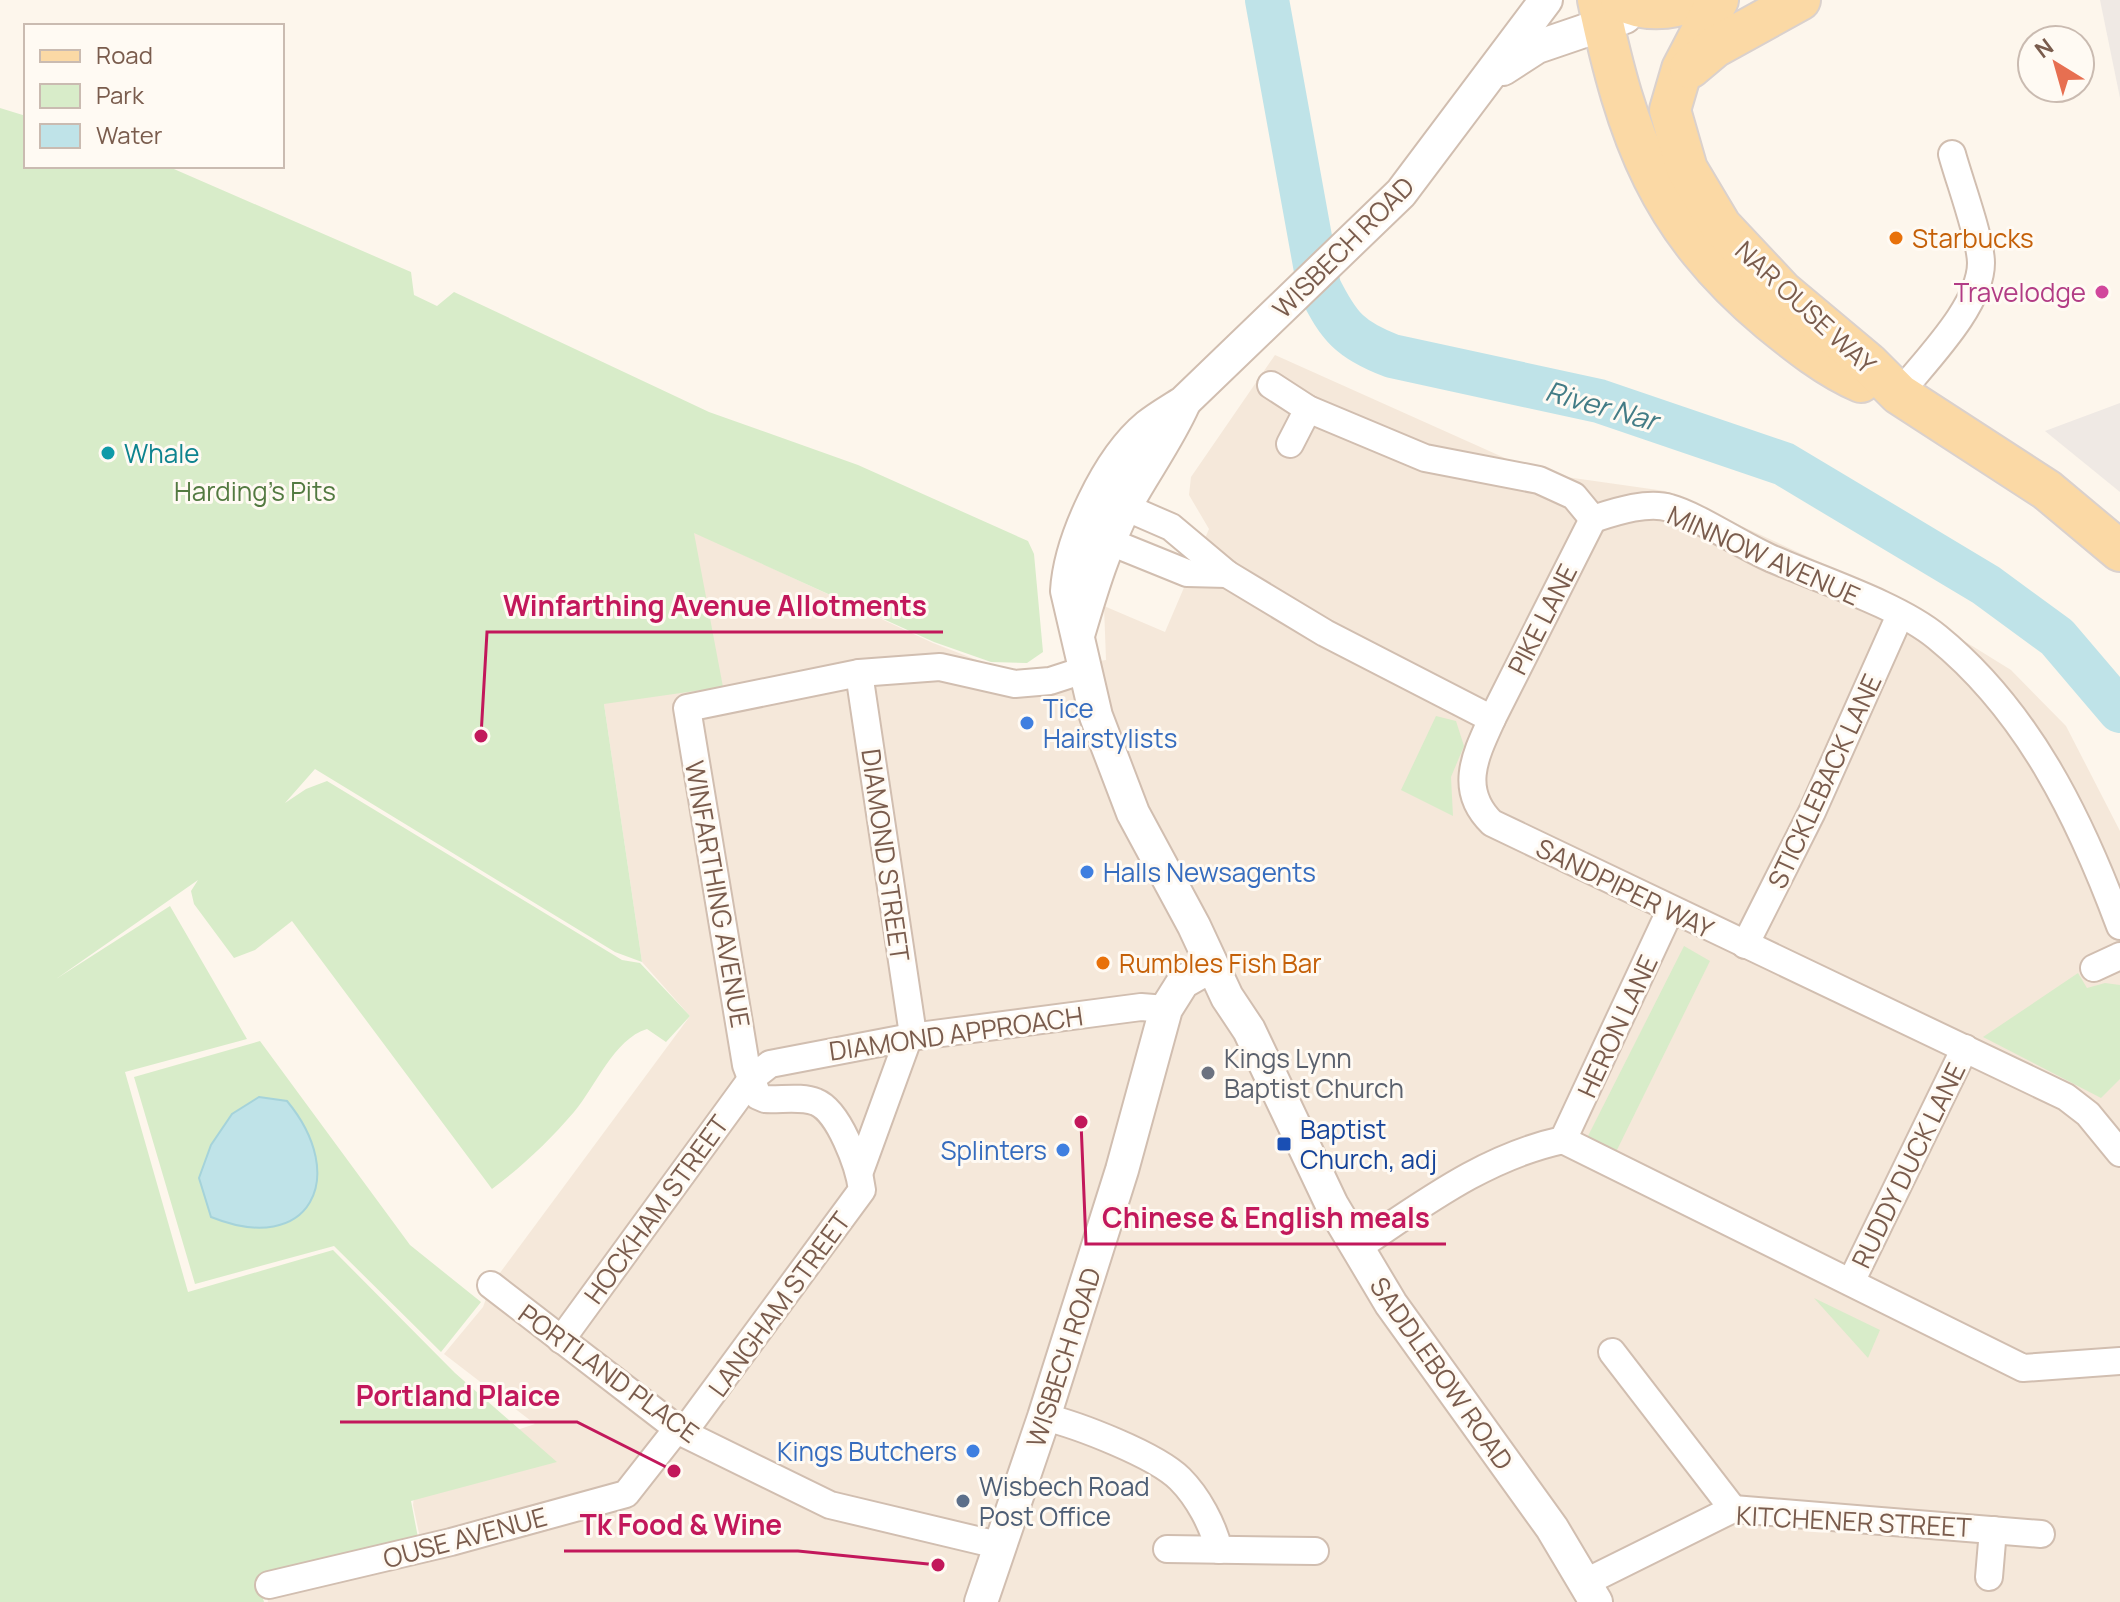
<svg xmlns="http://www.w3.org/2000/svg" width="2120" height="1602" font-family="Manrope,sans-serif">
	<rect width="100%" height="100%" fill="#fdf6ec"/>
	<polygon fill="#f5e8da" points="1275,355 1538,473 1665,491 1885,592 2011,670 2066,726 2120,831 2120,1602 268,1602 266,1591 423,1552 413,1505 418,1463 535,1424 444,1354 483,1307 491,1285 690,1016 642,962 604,704 694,532 933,643 1013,674 1106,660 1104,606 1165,632 1209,529 1189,495 1191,477"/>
	<g fill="#efe9e4">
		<polygon points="2100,0 2120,0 2120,98"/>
		<polygon points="2120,403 2120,492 2045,431"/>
	</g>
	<g fill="#d8ecc9">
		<path d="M0,108L26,116V166H167L411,272L414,295L437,306L454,292L709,412L858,465L1028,541L1034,554L1043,652L1027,663L991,662L934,642L694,533L723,687L604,704L642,962L615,952L315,769L285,803L306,789L327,781L622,960L640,963L690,1016L666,1042L647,1029C614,1039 596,1086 574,1112C549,1141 523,1166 492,1189L292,921L255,950L234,958L194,904L191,891L198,880L56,979L170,906L247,1039L125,1072L188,1292L333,1250L455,1373L557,1462L411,1501L419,1543L258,1580L264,1602H0Z"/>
		<polygon points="1436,716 1456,721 1464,746 1451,777 1453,816 1401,790"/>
		<polygon points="1684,946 1710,961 1613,1158 1587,1138"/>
		<polygon points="2078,973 2087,988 2105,983 2120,985 2120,1079 2101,1098 1983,1037"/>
		<polygon points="260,1041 410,1245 481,1302 441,1352 334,1246 195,1284 134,1077"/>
		<polygon points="1814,1298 1880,1330 1868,1358"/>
	</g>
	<path fill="#bfe3e8" stroke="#a5d3da" stroke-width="2" d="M259,1097L287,1101C350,1177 310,1257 211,1217L199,1178L211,1145L232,1114Z"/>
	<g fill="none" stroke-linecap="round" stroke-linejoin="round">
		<path stroke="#bfe3e8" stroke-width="44" d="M1267,0L1319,287C1339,327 1350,340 1392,356L1599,401L1784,464L1986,585L2057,637L2120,711"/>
		<g stroke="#d1beb0" stroke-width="30">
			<g id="minor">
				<path d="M1271,385L1308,409L1425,458L1539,480L1574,496L1593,519C1615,512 1647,501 1670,508C1696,515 1739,544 1768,557C1817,579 1897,604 1937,637C2028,711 2080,818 2120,926"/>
				<path d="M1899,394C1925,361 1981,306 1981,263C1981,239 1959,180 1952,154"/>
				<polyline points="1290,444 1308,409"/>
				<path d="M1125,507L1171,527L1227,574L1325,633L1492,719C1475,756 1458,790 1492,823L2066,1097L2088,1114L2120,1153"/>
				<polyline points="1108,541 1187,573 1227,574"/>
				<polyline points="859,673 912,1028 860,1171"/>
				<polyline points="1492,719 1593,519"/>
				<polyline points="1745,945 1812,812 1900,615"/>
				<polyline points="2094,968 2120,956"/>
				<polyline points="1563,1140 1670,911"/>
				<path d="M1357,1248C1422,1205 1484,1157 1563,1140L2023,1368L2120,1361"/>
				<polyline points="1851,1282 1965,1048"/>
				<polyline points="491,1285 683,1433 830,1505 1002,1546"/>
				<polyline points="561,1340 752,1078 770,1064 911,1037 1141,1007 1166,1009"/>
				<polyline points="1612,1352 1733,1509"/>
				<path d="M1044,1417C1078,1425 1156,1455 1180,1479C1198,1497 1213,1525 1219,1550"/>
				<path d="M683,1433L862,1190C859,1166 839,1111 816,1102C802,1096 781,1100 765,1099L758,1096L746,1065L687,708L859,673L940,667L1015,684L1050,681L1084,670"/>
				<polyline points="1167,1549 1315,1551"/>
				<polyline points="1989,1577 1993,1530"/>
				<polyline points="1586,1582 1733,1509 2041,1534"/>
				<polyline points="269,1585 451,1542 626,1494 677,1429"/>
			</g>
		</g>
		<g stroke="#d1beb0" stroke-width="36">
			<g id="tertiary">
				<path d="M1546,0L1401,193L1184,402C1172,410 1159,417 1148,426C1108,459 1070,540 1067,591L1096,716L1133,813L1194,926L1227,997L1249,1030L1332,1205L1391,1304L1552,1528L1596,1602"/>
				<polyline points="1503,69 1537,47 1625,17"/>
				<path d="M1079,632C1092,588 1105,545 1126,505C1145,470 1168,439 1184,403"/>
				<polyline points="981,1602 1044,1417 1122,1170 1166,1009 1183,982 1211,966"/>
			</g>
		</g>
		<g stroke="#dad1cd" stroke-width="44">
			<g id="primary">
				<path d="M1598,0C1627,138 1659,228 1770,321C1797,343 1828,368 1861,382"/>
				<path d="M1621,0C1642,11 1670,11 1692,0"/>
				<polyline points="1718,0 1682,69 1670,110 1687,169 1721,226 1782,291 1868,363 1899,394 2047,490 2120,551"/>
				<polyline points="1690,68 1715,47 1800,0"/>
			</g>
		</g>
		<use href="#minor" stroke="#fff" stroke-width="26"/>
		<use href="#tertiary" stroke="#fff" stroke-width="32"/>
		<use href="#primary" stroke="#fbd9a5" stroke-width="40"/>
	</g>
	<g fill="#e8710a" stroke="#fffaf3" stroke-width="3">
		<circle cx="1896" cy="238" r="8"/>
		<circle cx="1103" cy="963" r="8"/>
	</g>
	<circle fill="#d1479c" stroke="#fffaf3" stroke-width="3" cx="2102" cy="292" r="8"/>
	<circle fill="#0f9aa8" stroke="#fffaf3" stroke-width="3" cx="108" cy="453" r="8"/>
	<g fill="#3f7fe0" stroke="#fffaf3" stroke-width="3">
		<circle cx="1027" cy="723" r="8"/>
		<circle cx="1087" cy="872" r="8"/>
		<circle cx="1063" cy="1150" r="8"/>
		<circle cx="973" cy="1451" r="8"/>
	</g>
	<circle fill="#6b7280" stroke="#fffaf3" stroke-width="3" cx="1208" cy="1073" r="8"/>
	<rect fill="#1a4fb4" stroke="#fffaf3" stroke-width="3" x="1276" y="1136" width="16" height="16" rx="4"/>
	<circle fill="#5c6f8a" stroke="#fffaf3" stroke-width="3" cx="963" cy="1501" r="8"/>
	<g text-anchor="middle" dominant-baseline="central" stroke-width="6" stroke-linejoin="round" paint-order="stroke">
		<g font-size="26" fill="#c56008" stroke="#fffaf3" text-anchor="start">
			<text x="1912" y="238">Starbucks</text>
			<text x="1119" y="963">Rumbles Fish Bar</text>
		</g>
		<g font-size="26" fill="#7a5c4d" stroke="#fffaf3">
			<text transform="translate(1343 247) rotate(-45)">WISBECH ROAD</text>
			<text transform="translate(1806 307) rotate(43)">NAR OUSE WAY</text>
			<text transform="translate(1764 555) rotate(24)">MINNOW AVENUE</text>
			<text transform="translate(1542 619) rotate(-63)">PIKE LANE</text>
			<text transform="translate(1824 781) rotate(-65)">STICKLEBACK LANE</text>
			<text transform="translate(886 855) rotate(82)">DIAMOND STREET</text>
			<text transform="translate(1625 888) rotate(26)">SANDPIPER WAY</text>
			<text transform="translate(718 894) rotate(80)">WINFARTHING AVENUE</text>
			<text transform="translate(1617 1026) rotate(-65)">HERON LANE</text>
			<text transform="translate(956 1033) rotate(-8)">DIAMOND APPROACH</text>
			<text transform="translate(1908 1165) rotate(-64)">RUDDY DUCK LANE</text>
			<text transform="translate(656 1209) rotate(-54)">HOCKHAM STREET</text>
			<text transform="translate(779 1304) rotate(-54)">LANGHAM STREET</text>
			<text transform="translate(1063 1357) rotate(-72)">WISBECH ROAD</text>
			<text transform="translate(609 1373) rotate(36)">PORTLAND PLACE</text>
			<text transform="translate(1442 1373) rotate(55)">SADDLEBOW ROAD</text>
			<text transform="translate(1854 1521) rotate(3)">KITCHENER STREET</text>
			<text transform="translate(465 1537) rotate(-15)">OUSE AVENUE</text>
		</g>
		<g font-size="26" fill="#b23c85" stroke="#fffaf3" text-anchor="end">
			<text x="2086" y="292">Travelodge</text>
		</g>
		<g font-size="26" fill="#0d838f" stroke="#fffaf3" text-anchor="start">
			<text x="124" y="453">Whale</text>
		</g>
		<g font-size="26" fill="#537a41" stroke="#fffaf3">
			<text x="255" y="491">Harding's Pits</text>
		</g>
		<g font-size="26" fill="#366cbe" stroke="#fffaf3" text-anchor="start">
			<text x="1043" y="708">Tice<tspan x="1043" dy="30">Hairstylists</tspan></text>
			<text x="1103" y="872">Halls Newsagents</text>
			<text x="1047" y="1150" text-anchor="end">Splinters</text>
			<text x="957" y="1451" text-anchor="end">Kings Butchers</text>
		</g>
		<g font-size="26" fill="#5b616d" stroke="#fffaf3" text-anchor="start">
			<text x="1224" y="1058">Kings Lynn<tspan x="1224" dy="30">Baptist Church</tspan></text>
		</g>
		<g font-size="26" fill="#164399" stroke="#fffaf3" text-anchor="start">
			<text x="1300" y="1129">Baptist<tspan x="1300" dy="30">Church, adj</tspan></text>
		</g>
		<g font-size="26" fill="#4e5e75" stroke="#fffaf3" text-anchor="start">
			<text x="979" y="1486">Wisbech Road<tspan x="979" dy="30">Post Office</tspan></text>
		</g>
		<g font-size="28" font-style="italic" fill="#437c86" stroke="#fffaf3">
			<text transform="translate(1602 405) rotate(16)">River Nar</text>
		</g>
	</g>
	<path fill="none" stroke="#c2185b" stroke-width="3" d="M481 736L487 632H943M1081 1122L1086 1244H1446M674 1471L577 1422H340M938 1565L798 1551H564"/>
	<g fill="#c2185b" stroke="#fffaf3" stroke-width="3">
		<circle cx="481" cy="736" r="8"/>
		<circle cx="1081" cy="1122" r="8"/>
		<circle cx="674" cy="1471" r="8"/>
		<circle cx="938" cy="1565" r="8"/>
	</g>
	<g font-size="28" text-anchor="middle" font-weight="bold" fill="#c2185b" stroke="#fffaf3" stroke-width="6" stroke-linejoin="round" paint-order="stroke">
		<text x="715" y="616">Winfarthing Avenue Allotments</text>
		<text x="1266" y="1228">Chinese &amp; English meals</text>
		<text x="458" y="1406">Portland Plaice</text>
		<text x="681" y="1535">Tk Food &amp; Wine</text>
	</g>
	<rect x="24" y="24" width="260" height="144" fill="#fffaf3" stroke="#cabbb1" stroke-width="2"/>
	<rect x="40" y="50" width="40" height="12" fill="#fbd9a5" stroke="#cabbb1" stroke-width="2"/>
	<text x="96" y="64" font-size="24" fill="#7a5c4d">Road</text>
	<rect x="40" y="84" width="40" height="24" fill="#d8ecc9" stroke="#cabbb1" stroke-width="2"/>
	<text x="96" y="104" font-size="24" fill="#7a5c4d">Park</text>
	<rect x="40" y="124" width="40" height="24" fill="#bfe3e8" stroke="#cabbb1" stroke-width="2"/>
	<text x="96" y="144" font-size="24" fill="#7a5c4d">Water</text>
	<g transform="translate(2056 64) rotate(323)"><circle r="38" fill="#fffaf3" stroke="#cabbb1" stroke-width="2"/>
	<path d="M0-6L14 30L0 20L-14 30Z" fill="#e76f51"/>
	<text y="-12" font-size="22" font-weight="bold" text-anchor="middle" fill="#7a5c4d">N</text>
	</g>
</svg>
